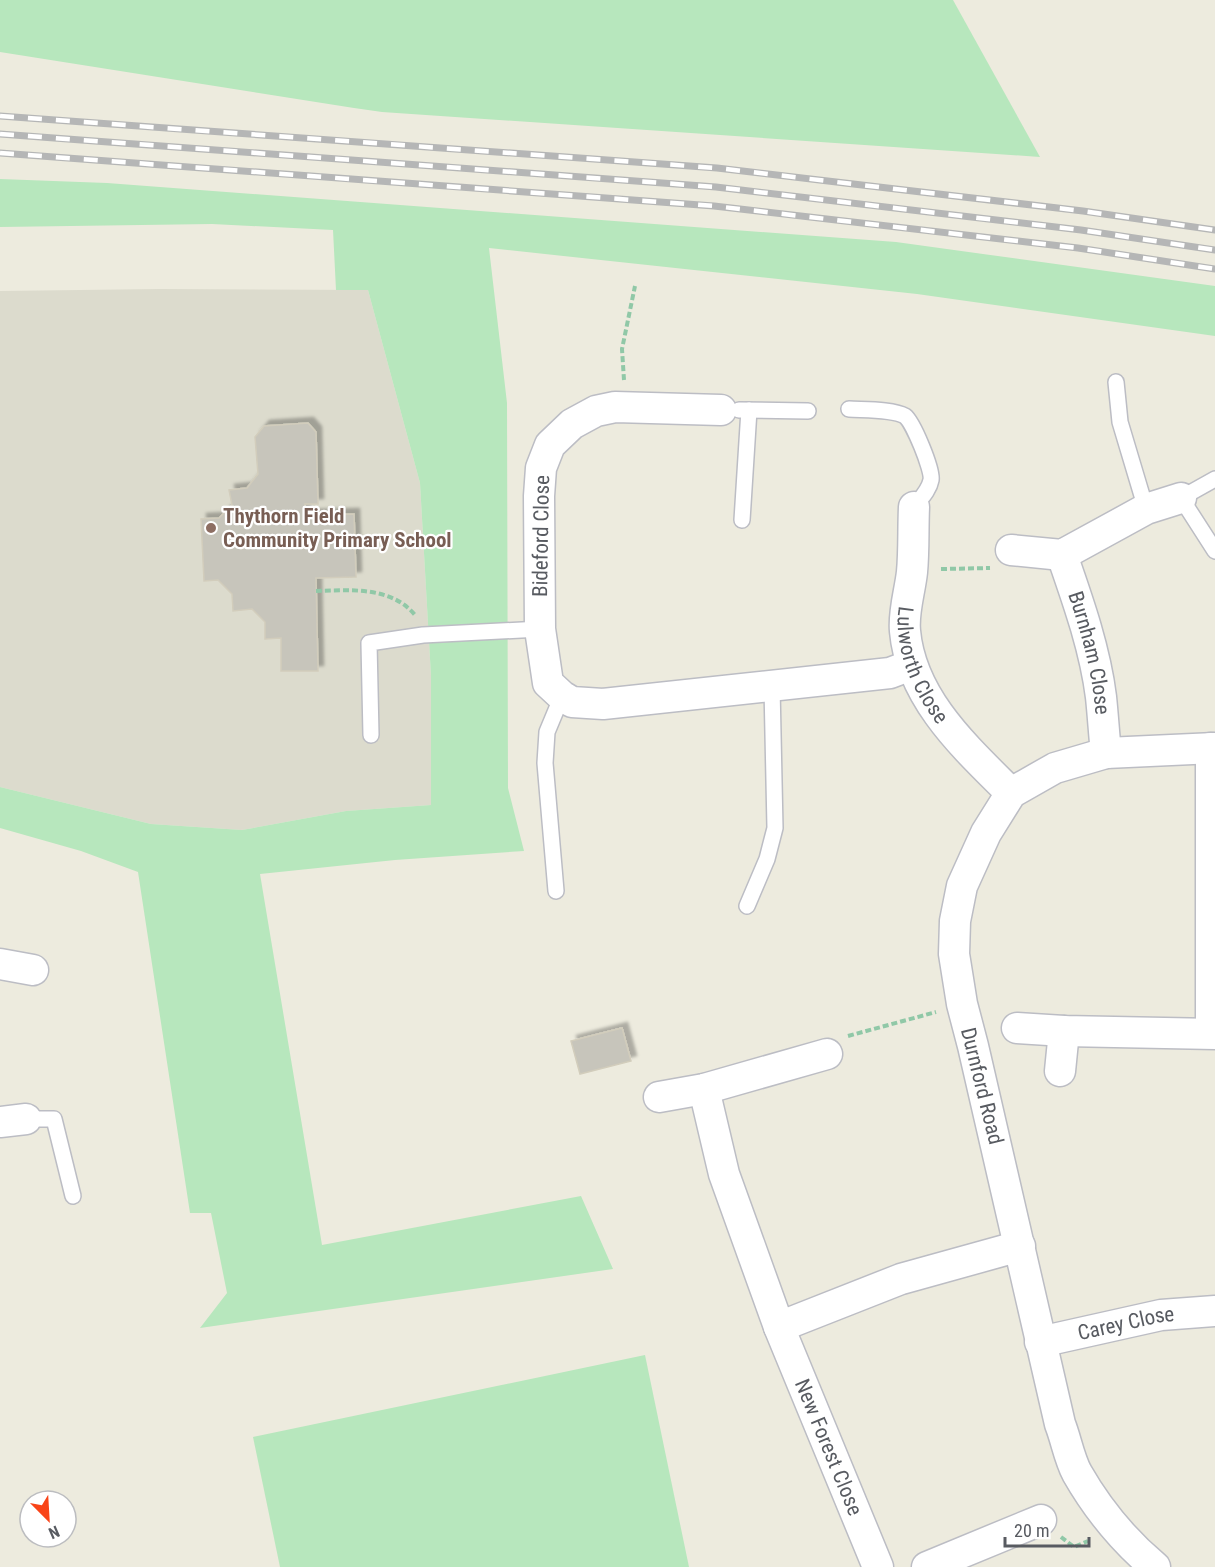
<svg xmlns="http://www.w3.org/2000/svg" width="1215" height="1567" font-family="'Roboto Condensed',sans-serif">
	<defs>
		<filter id="shadow"><feDropShadow dx="5.5" dy="-5.5" stdDeviation="1.5" flood-color="#0004"/></filter>
	</defs>
	<rect width="100%" height="100%" fill="#edebde"/>
	<polygon fill="#dcdbcd" points="160,289 368,290 420,483 431,676 431,805 346,811 242,830 151,824 0,787 0,291"/>
	<g fill="#b7e7bd">
		<polygon points="0,0 953,0 1040,157 382,112 354,108 0,52"/>
		<polygon points="0,179 107,183 896,242 1215,286 1215,336 917,294 489,248 507,403 508,788 524,851 395,860 260,874 322,1245 581,1196 613,1269 200,1328 227,1293 211,1213 190,1213 138,872 81,851 0,828 0,787 151,824 242,830 346,811 431,805 431,676 420,483 368,290 336,290 333,230 212,224 0,227"/>
		<polygon points="645,1355 689,1567 280,1567 253,1437"/>
	</g>
	<g fill="#c7c5bb" stroke="#d2cdbc" stroke-width="1.5" filter="url(#shadow)">
		<polygon points="308,423 316,432 318,504 305,504 305,515 354,514 356,577 316,578 318,671 281,671 281,638 265,639 265,622 252,609 233,611 232,594 218,580 204,581 201,519 219,518 232,505 229,490 247,488 258,474 255,437 264,426"/>
		<polygon points="622,1028 631,1061 580,1074 571,1041"/>
	</g>
	<g fill="none" stroke-linecap="round" stroke-linejoin="round">
		<g stroke="#bcbdc4" stroke-width="18">
			<g id="service">
				<polyline points="1116,382 1120,422 1146,509"/>
				<path d="M849,409C863,410 893,409 905,416C913,422 933,470 931,480C929,491 920,499 914,507"/>
				<polyline points="739,410 808,411"/>
				<polyline points="1215,479 1181,498 1215,551"/>
				<polyline points="742,520 749,410"/>
				<polyline points="371,735 369,643 423,635 540,629"/>
				<polyline points="556,891 545,763 547,732 562,696"/>
				<polyline points="747,906 767,859 775,828 772,687"/>
				<polyline points="26,1119 54,1119 73,1196"/>
			</g>
		</g>
		<g stroke="#bcbdc4" stroke-width="33">
			<g id="minor">
				<polyline points="721,410 615,407 596,411 572,424 550,445 541,468 539,496 540,629 548,683 562,696 572,702 603,704 890,673 911,665"/>
				<path id="s1" d="M914,507C913,529 914,551 912,572C910,591 903,612 905,631C911,699 966,748 1011,793"/>
				<polyline points="1011,550 1062,555 1146,509 1181,498"/>
				<path id="s2" d="M1062,555C1078,601 1095,649 1101,697C1103,716 1104,734 1106,753"/>
				<polyline points="0,964 33,970"/>
				<polyline points="1017,1028 1064,1031 1215,1034"/>
				<polyline points="1211,1033 1211,748"/>
				<polyline points="1060,1071 1064,1031"/>
				<path id="s3" d="M704,1089L724,1174L779,1327L878,1567"/>
				<polyline points="659,1097 704,1089 827,1054"/>
				<polyline points="0,1122 26,1119"/>
				<polyline points="779,1327 901,1279 1020,1246"/>
				<path id="s4" d="M1040,1342L1161,1315L1215,1311"/>
				<polyline points="927,1567 1041,1520"/>
				<path d="M1155,1567C1124,1541 1097,1508 1077,1473C1069,1458 1066,1439 1060,1424L973,1046L962,1004L954,954L955,921L962,886L986,833L1011,793L1055,768L1106,753L1215,748"/>
			</g>
		</g>
		<g stroke="#90c8a7" stroke-width="4" stroke-dasharray="6 3" stroke-linecap="butt">
			<polyline points="624,380 622,349 635,286"/>
			<polyline points="941,569 990,568"/>
			<path d="M316,591C350,590 391,586 415,615"/>
			<polyline points="848,1036 936,1012"/>
			<polyline points="1061,1537 1074,1547 1088,1541"/>
		</g>
		<use href="#service" stroke="#fff" stroke-width="15"/>
		<use href="#minor" stroke="#fff" stroke-width="30"/>
		<g stroke="#b5b6b6" stroke-width="7">
			<g id="rail">
				<polyline points="0,116 717,168 1083,211 1215,230"/>
				<polyline points="0,134 716,187 1081,230 1215,250"/>
				<polyline points="0,153 714,206 1078,248 1215,269"/>
			</g>
		</g>
		<use href="#rail" stroke="#fff" stroke-width="4.5" stroke-dasharray="14" stroke-linecap="butt"/>
	</g>
	<circle fill="#8d6e63" stroke="#fff" stroke-width="2" cx="211" cy="528" r="6"/>
	<g text-anchor="middle" dominant-baseline="central" stroke-width="4.5" stroke-linejoin="round" paint-order="stroke">
		<g font-size="21" font-weight="bold" fill="#785e54" stroke="#fff" text-anchor="start">
			<text x="223" y="516">Thythorn Field<tspan x="223" dy="24">Community Primary School</tspan></text>
		</g>
		<g font-size="21" fill="#585b61" stroke="#fff">
			<text transform="translate(541 536) rotate(-89)">Bideford Close</text>
			<text stroke="none"><textPath href="#s2" startOffset="102">Burnham Close</textPath></text>
			<text stroke="none"><textPath href="#s1" startOffset="162">Lulworth Close</textPath></text>
			<text transform="translate(982 1086) rotate(76)">Durnford Road</text>
			<text stroke="none"><textPath href="#s4" startOffset="88">Carey Close</textPath></text>
			<text stroke="none"><textPath href="#s3" startOffset="380">New Forest Close</textPath></text>
		</g>
	</g>
	<g transform="translate(48 1519) rotate(156)"><circle r="28" fill="#ffffff" stroke="#bcbdc0" stroke-width="1.5"/>
	<path d="M0-4.5L10 22L0 15L-10 22Z" fill="#f94418"/>
	<text y="-9" font-size="16" font-weight="bold" text-anchor="middle" fill="#585b61">N</text>
	</g>
	<path d="M1005 1537v9h84v-9" fill="none" stroke="#585b61" stroke-width="3"/>
	<text x="1014" y="1537" font-size="18" fill="#585b61" stroke="#ffffff" stroke-width="4.5" paint-order="stroke">20 m</text>
</svg>
